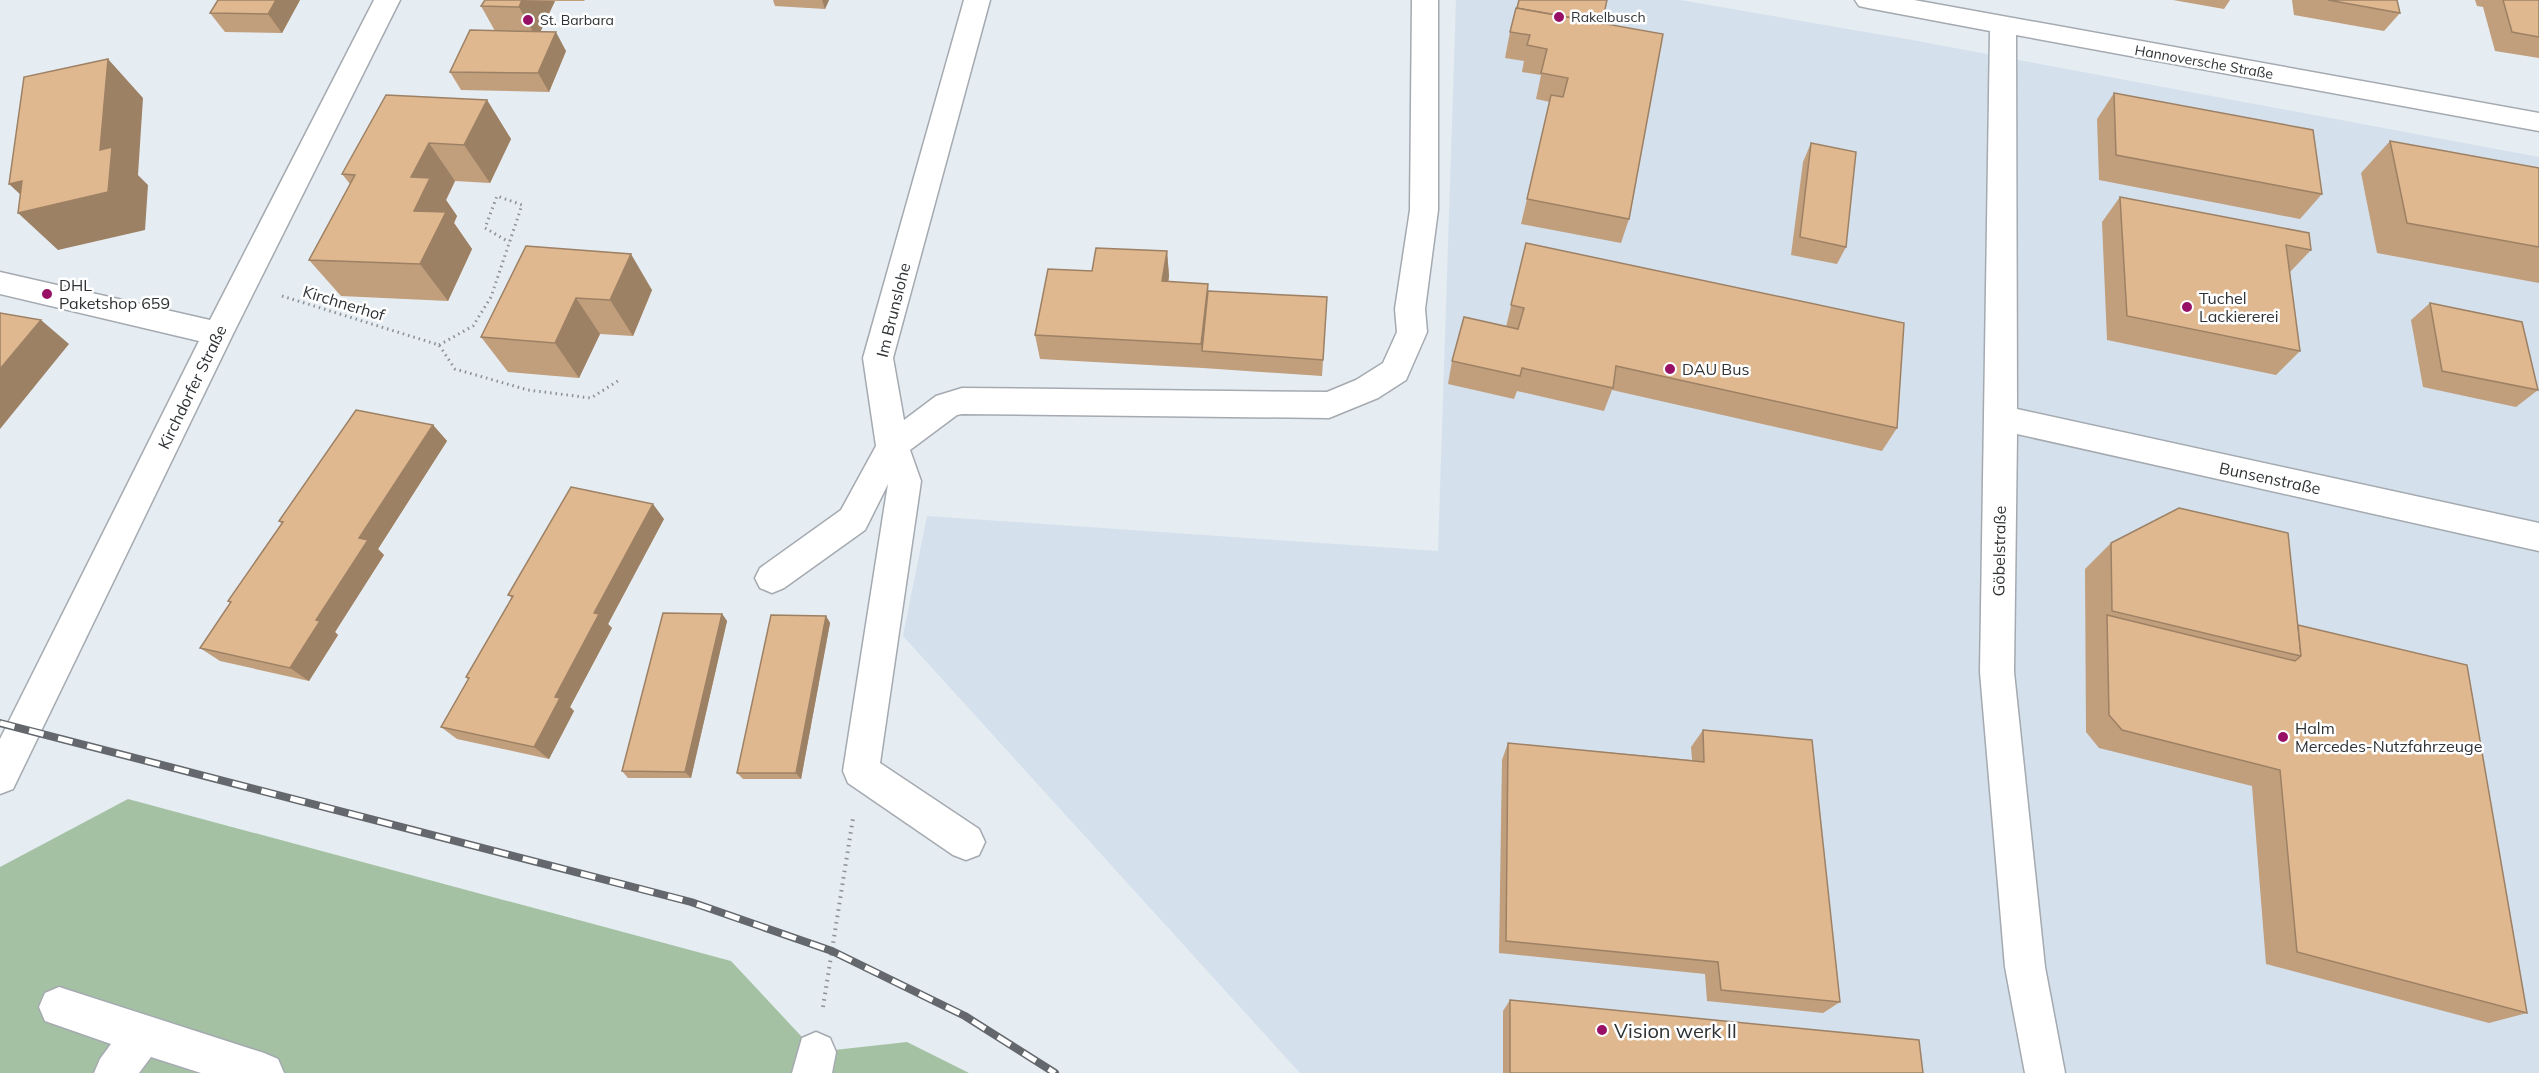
<svg xmlns="http://www.w3.org/2000/svg" width="2539" height="1073" font-family="Mulish,sans-serif">
	<rect width="100%" height="100%" fill="#e5ecf2"/>
	<polygon fill="#d4e0ec" points="1456,0 1680,0 1912,40 2539,157 2539,1073 1300,1073 903,636 927,516 1438,551"/>
	<polygon fill="#a4c2a3" points="128,799 731,961 816,1052 907,1042 969,1073 0,1073 0,867"/>
	<g fill="none" stroke-linecap="round" stroke-linejoin="round">
		<g stroke="#a4aab0" stroke-width="3">
			<g id="minor">
				<polygon points="374,0 400,0 233,334 13,789 0,794 0,739 199,341 0,294 0,272 210,320"/>
				<polygon points="964,0 990,0 893,358 904,420 936,396 962,388 1327,392 1356,380 1383,363 1397,332 1395,309 1410,210 1412,0 1438,0 1438,210 1425,309 1427,332 1406,380 1378,398 1329,418 962,414 957,415 910,450 921,481 880,763 979,829 985,842 979,855 966,860 953,855 848,783 843,771 888,484 865,530 784,588 772,593 760,588 755,578 760,568 841,510 876,446 863,358"/>
				<polygon points="1855,0 1914,0 2539,113 2539,131 2016,35 2017,409 2539,523 2539,551 2017,434 2014,672 2045,967 2065,1073 2025,1073 2005,967 1980,672 1990,31 1868,8 1859,6"/>
				<polygon points="59,987 264,1053 278,1059 284,1073 201,1073 151,1057 139,1073 94,1073 100,1059 111,1044 45,1021 39,1007 45,993"/>
				<polygon points="816,1032 830,1038 836,1052 832,1073 792,1073 802,1038"/>
			</g>
		</g>
		<g stroke="#8c9195" stroke-width="3" stroke-dasharray="1.5 4" stroke-linecap="butt">
			<polyline points="282,296 439,345 455,369 528,390 591,398 621,379"/>
			<polyline points="439,345 473,326 491,297 522,205 497,196 485,228 509,242"/>
		</g>
		<polyline stroke="#8c9195" stroke-width="4" stroke-dasharray="1.5 5" stroke-linecap="butt" points="823,1007 853,818"/>
		<use href="#minor" fill="#fff" fill-rule="evenodd"/>
		<g stroke="#64686c" stroke-width="8">
			<polyline id="rail" points="0,723 691,902 832,951 965,1016 1055,1073"/>
		</g>
		<use href="#rail" stroke="#fff" stroke-width="5" stroke-dasharray="15" stroke-linecap="butt"/>
	</g>
	<g fill="#c19e7c">
		<polygon points="218,0 300,0 282,33 225,32 210,13"/>
		<polygon points="485,0 585,0 584,1 555,1 540,32 566,51 549,92 461,90 450,72 495,31 481,6"/>
		<polygon points="772,0 829,0 825,9 775,6 773,0"/>
		<polygon points="2173,0 2230,0 2224,9"/>
		<polygon points="2292,0 2397,0 2400,13 2384,31 2294,15"/>
		<polygon points="2475,0 2539,0 2539,58 2495,51 2483,7 2477,6"/>
		<polygon points="1602,23 1629,219 1621,243 1521,224 1550,102 1536,99 1541,75 1522,72 1524,61 1505,58 1510,32"/>
		<polygon points="2114,93 2322,194 2300,219 2099,180 2097,119"/>
		<polygon points="487,100 511,139 490,183 455,181 446,200 457,216 454,223 472,249 448,301 341,296 309,260 350,184 342,174"/>
		<polygon points="2390,141 2539,168 2539,283 2377,253 2361,173"/>
		<polygon points="1811,143 1846,247 1837,264 1791,255 1803,162"/>
		<polygon points="2120,197 2311,250 2290,272 2300,351 2276,375 2107,340 2102,222"/>
		<polygon points="1526,243 1897,428 1882,451 1612,390 1604,411 1517,391 1514,399 1448,384 1452,361 1506,327"/>
		<polygon points="526,246 652,290 633,336 600,334 579,378 508,372 481,337"/>
		<polygon points="1167,251 1169,276 1168,282 1208,284 1208,291 1327,297 1322,376 1203,368 1040,359 1035,335 1092,271"/>
		<polygon points="2430,303 2538,390 2516,407 2423,387 2411,320"/>
		<polygon points="433,425 447,441 378,549 384,555 335,632 338,635 309,681 220,661 200,648 231,603 228,601 282,524 279,521"/>
		<polygon points="664,519 608,624 612,628 570,707 574,711 549,759 457,739 441,727 468,679 466,677 512,598 508,595"/>
		<polygon points="2111,543 2298,625 2527,1013 2489,1023 2266,964 2252,786 2099,748 2086,732 2085,569"/>
		<polygon points="722,614 727,621 691,778 628,778 622,771"/>
		<polygon points="826,616 830,623 801,779 743,779 737,773"/>
		<polygon points="1703,730 1840,1002 1823,1013 1707,1001 1705,974 1499,953 1502,760 1508,743 1692,760 1691,747"/>
		<polygon points="1510,1000 1923,1073 1503,1073 1503,1011"/>
	</g>
	<g fill="#9d8165">
		<polygon points="276,0 300,0 282,33 268,14"/>
		<polygon points="522,0 555,1 537,39 519,7"/>
		<polygon points="822,0 829,0 825,9"/>
		<polygon points="556,32 566,51 549,92 538,73"/>
		<polygon points="108,59 143,98 138,175 148,185 145,230 58,250 18,213 36,209 9,184"/>
		<polygon points="487,100 511,139 490,183 464,145"/>
		<polygon points="429,143 455,181 446,200 457,216 454,223 472,249 448,301 420,264 411,177"/>
		<polygon points="1167,251 1169,276 1165,306 1162,281"/>
		<polygon points="631,254 652,290 633,336 610,300"/>
		<polygon points="1208,284 1209,308 1202,351 1201,344"/>
		<polygon points="576,298 600,334 579,378 555,343"/>
		<polygon points="41,320 69,344 0,429 0,369"/>
		<polygon points="433,425 447,441 378,549 384,555 335,632 338,635 309,681 290,668 359,538"/>
		<polygon points="653,504 664,519 608,624 612,628 570,707 574,711 549,759 534,747 555,697 594,613"/>
		<polygon points="722,614 727,621 691,778 685,772"/>
		<polygon points="826,616 830,623 801,779 796,773"/>
	</g>
	<g fill="#e0b890" stroke="#9d8165" stroke-width="1.5">
		<polygon points="218,0 276,0 268,14 210,13"/>
		<polygon points="485,0 522,0 519,7 481,6"/>
		<polygon points="1519,0 1607,0 1602,23 1517,8"/>
		<polygon points="2328,0 2397,0 2400,13"/>
		<polygon points="2503,0 2539,0 2539,37 2512,32"/>
		<polygon points="1516,8 1663,34 1629,219 1527,199 1551,95 1563,97 1568,78 1541,73 1547,49 1527,45 1530,35 1510,32"/>
		<polygon points="470,30 556,32 538,73 450,72"/>
		<polygon points="108,59 100,150 112,147 108,192 18,213 22,181 9,184 24,77"/>
		<polygon points="2114,93 2313,130 2322,194 2116,155"/>
		<polygon points="386,95 487,100 464,145 429,143 411,177 430,178 414,211 446,212 420,264 309,260 355,175 342,174"/>
		<polygon points="2390,141 2539,168 2539,247 2407,223"/>
		<polygon points="1811,143 1856,152 1846,247 1800,237"/>
		<polygon points="2120,197 2309,233 2311,250 2286,245 2300,351 2127,316"/>
		<polygon points="1526,243 1904,323 1897,428 1616,366 1613,388 1522,368 1520,376 1452,361 1464,317 1518,329 1524,308 1511,305"/>
		<polygon points="526,246 631,254 610,300 576,298 555,343 481,337"/>
		<polygon points="1096,248 1167,251 1162,281 1208,284 1201,344 1035,335 1048,269 1092,271"/>
		<polygon points="1208,291 1327,297 1323,360 1202,351"/>
		<polygon points="2430,303 2522,322 2538,390 2442,371"/>
		<polygon points="0,313 41,320 0,369"/>
		<polygon points="356,410 433,425 359,538 368,540 316,620 320,621 290,668 200,648 231,602 228,601 283,522 279,521"/>
		<polygon points="571,487 653,504 594,613 599,614 555,697 560,698 534,747 441,727 469,678 466,677 513,596 508,595"/>
		<polygon points="2179,508 2288,533 2301,656 2112,611 2111,543"/>
		<polygon points="663,613 722,614 685,772 622,771"/>
		<polygon points="771,615 826,616 796,773 737,773"/>
		<polygon points="2107,615 2295,661 2301,656 2298,625 2467,665 2527,1013 2297,952 2280,770 2122,730 2109,715"/>
		<polygon points="1703,730 1812,740 1840,1002 1721,990 1718,962 1506,941 1508,743 1704,762"/>
		<polygon points="1510,1000 1919,1040 1923,1073 1510,1073"/>
	</g>
	<g fill="#971066" stroke="#fff" stroke-width="2">
		<circle cx="1559" cy="17" r="6"/>
		<circle cx="528" cy="20" r="6"/>
		<circle cx="47" cy="294" r="6"/>
		<circle cx="2187" cy="307" r="6"/>
		<circle cx="1670" cy="369" r="6"/>
		<circle cx="2283" cy="737" r="6"/>
		<circle cx="1602" cy="1030" r="6"/>
	</g>
	<g text-anchor="middle" dominant-baseline="central" stroke-width="5" stroke-linejoin="round" paint-order="stroke">
		<g font-size="14" fill="#2f3234" stroke="#fff" text-anchor="start">
			<text x="1571" y="17">Rakelbusch</text>
			<text x="540" y="20">St. Barbara</text>
		</g>
		<g font-size="14" fill="#2f3234" stroke="#fff">
			<text transform="translate(2204 62) rotate(10)">Hannoversche Straße</text>
		</g>
		<g font-size="16" fill="#2f3234" stroke="#fff" text-anchor="start">
			<text x="59" y="285">DHL<tspan x="59" dy="18">Paketshop 659</tspan></text>
			<text x="2199" y="298">Tuchel<tspan x="2199" dy="18">Lackiererei</tspan></text>
			<text x="1682" y="369">DAU Bus</text>
			<text x="2295" y="728">Halm<tspan x="2295" dy="18">Mercedes-Nutzfahrzeuge</tspan></text>
		</g>
		<g font-size="16" fill="#2f3234" stroke="#fff">
			<text transform="translate(344 303) rotate(17)">Kirchnerhof</text>
			<text transform="translate(893 310) rotate(-76)">Im Brunslohe</text>
			<text transform="translate(192 387) rotate(-64)">Kirchdorfer Straße</text>
			<text transform="translate(2270 478) rotate(12)">Bunsenstraße</text>
			<text transform="translate(1999 551) rotate(-89)">Göbelstraße</text>
		</g>
		<g font-size="20" fill="#2f3234" stroke="#fff" text-anchor="start">
			<text x="1614" y="1030">Vision werk II</text>
		</g>
	</g>
</svg>
